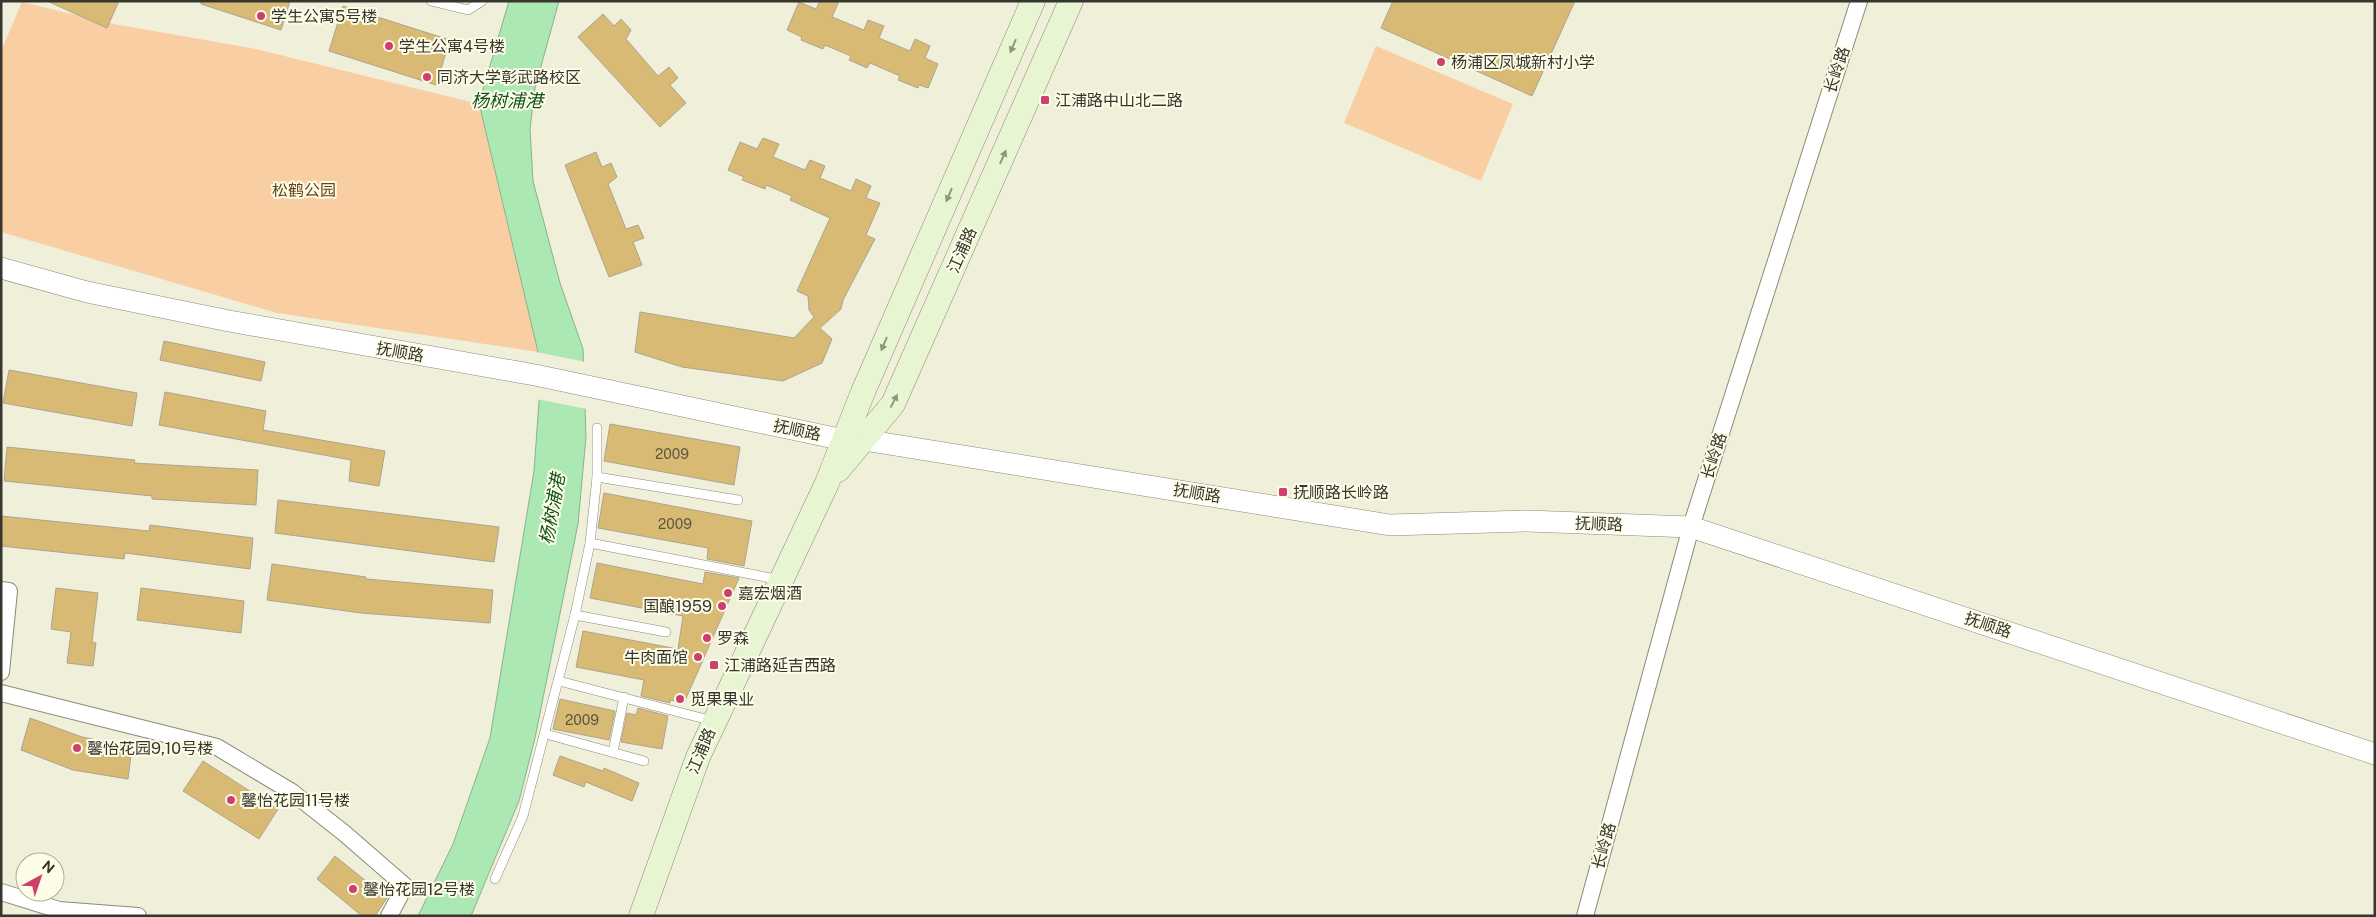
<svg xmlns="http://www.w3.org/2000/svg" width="2376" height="917" font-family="'Public Sans','Noto Sans SC',sans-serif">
	<rect width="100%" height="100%" fill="#f0f0da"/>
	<g fill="#f9cea2">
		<polygon points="22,2 114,24 256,49 479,104 538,352 277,313 1,232 1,51"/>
		<polygon points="1376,46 1513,104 1481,181 1344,123"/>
	</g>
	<polygon fill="#abe8b3" stroke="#88b38b" points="509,1 559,1 535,88 530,129 533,181 560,283 583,349 586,437 578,524 535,738 519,801 471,916 418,916 453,844 490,738 534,471 539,402 538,352 479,103"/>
	<polygon fill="#f0f0da" points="536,352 586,362 587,409 536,399"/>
	<g fill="#d8ba74" stroke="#aca491">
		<polygon points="47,1 119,1 107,28"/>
		<polygon points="201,1 290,1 281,30 201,4"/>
		<polygon points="820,1 839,1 832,17 864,30 868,20 884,26 879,38 910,51 915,39 930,46 925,58 938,64 928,88 919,85 918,88 898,80 900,76 870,63 867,68 849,60 851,56 825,45 823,49 801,40 802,37 787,30 799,2 816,9"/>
		<polygon points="1393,1 1575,1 1532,96 1381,28"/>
		<polygon points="343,6 450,40 436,85 329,51"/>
		<polygon points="603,14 614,26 621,19 631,30 626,39 658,76 669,67 678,78 670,85 686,103 660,127 578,37"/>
		<polygon points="763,138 779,144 773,157 805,170 810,160 825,166 820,178 851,191 856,179 871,186 866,198 880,203 866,235 875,239 843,300 841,309 820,328 832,339 822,363 783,381 682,367 635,352 640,312 794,338 814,317 809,310 808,296 797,291 830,218 790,200 792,196 766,185 765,189 742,180 744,177 728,170 740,142 757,149"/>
		<polygon points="596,152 602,167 611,163 617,177 608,184 626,229 638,225 644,238 633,242 642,265 609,277 565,165"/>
		<polygon points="164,341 265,362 261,381 160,360"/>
		<polygon points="9,370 137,393 132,426 3,403"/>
		<polygon points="165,392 266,411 263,430 385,451 379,486 349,481 351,460 159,425"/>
		<polygon points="610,424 740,447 734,485 604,461"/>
		<polygon points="7,447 135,460 134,463 258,470 256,505 152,499 152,496 4,481"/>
		<polygon points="604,493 752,521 744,566 707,559 708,548 598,528"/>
		<polygon points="278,500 499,527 494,562 275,533"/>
		<polygon points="1,516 149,531 150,525 253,538 250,569 125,553 124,559 1,546"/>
		<polygon points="597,563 703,584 705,572 739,578 684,703 670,700 670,703 641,696 644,680 576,667 583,631 678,649 683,616 590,598"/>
		<polygon points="272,564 366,577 366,579 493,590 490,623 361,613 267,600"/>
		<polygon points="56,588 98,593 92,642 96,643 93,666 67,663 71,632 51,629"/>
		<polygon points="141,588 244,601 241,633 137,620"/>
		<polygon points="560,699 615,711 609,740 553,729"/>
		<polygon points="638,708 668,716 662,749 621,742 627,713 636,715"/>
		<polygon points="30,718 82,737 132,747 128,779 73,770 21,750"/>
		<polygon points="560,756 603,771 604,768 639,783 632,801 586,782 584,787 553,775"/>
		<polygon points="203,761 278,809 259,839 183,791"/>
		<polygon points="335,856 387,898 375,916 362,916 317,879"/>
	</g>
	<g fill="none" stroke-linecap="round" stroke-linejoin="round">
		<g stroke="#8a8a76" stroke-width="10">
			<g id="service">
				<polyline points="431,1 468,10 482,1"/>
				<polyline points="597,477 738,500"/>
				<polyline points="590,543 781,580"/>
				<polyline points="575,615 666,632"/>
				<polyline points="559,681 713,721"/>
				<polyline points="546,734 644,761"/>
				<polyline points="613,752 624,697"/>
				<polyline points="495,879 523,816 575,615 590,543 597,477 597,428"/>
			</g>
		</g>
		<g stroke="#8a8a76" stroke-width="18">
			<g id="minor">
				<polyline points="1,590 9,591 1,672"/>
				<polyline points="1,693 217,747 292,792 344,833 405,886 389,916"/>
				<polyline points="1,892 59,910 138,916"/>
				<polyline points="1585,916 1691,527 1859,1"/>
			</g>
		</g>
		<g stroke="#8a8a76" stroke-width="22">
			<polyline id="tertiary" points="1,268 87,292 229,321 535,375 844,440 864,440 1390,525 1527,521 1691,527 2375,754"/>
		</g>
		<g stroke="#8a8a76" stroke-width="25">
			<g id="secondary">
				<polyline points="838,470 893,404 1071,1"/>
				<polyline points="641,916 698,757 827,483 863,392 1033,1"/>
			</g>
		</g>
		<use href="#service" stroke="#fff" stroke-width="9"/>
		<use href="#minor" stroke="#fff" stroke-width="16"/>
		<use href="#tertiary" stroke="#fff" stroke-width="21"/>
		<use href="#secondary" stroke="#e7f5d2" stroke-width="24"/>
	</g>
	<defs><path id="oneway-solid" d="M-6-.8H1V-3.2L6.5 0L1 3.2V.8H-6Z" transform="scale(1.25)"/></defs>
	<g fill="#8e9680">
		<use href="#oneway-solid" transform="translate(1013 46) rotate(113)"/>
		<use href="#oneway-solid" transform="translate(1003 157) rotate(-66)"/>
		<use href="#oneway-solid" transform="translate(949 195) rotate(113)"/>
		<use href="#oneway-solid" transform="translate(884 344) rotate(113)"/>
		<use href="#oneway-solid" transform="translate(894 401) rotate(-62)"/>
	</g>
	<g fill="#ce406b" stroke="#fdfde7" stroke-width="2">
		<circle cx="261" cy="16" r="5"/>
		<circle cx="389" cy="46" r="5"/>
		<circle cx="1441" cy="62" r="5"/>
		<circle cx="427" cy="77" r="5"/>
		<rect x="1040" y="95" width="10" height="10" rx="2.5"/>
		<rect x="1278" y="487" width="10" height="10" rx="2.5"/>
		<circle cx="728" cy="593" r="5"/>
		<circle cx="722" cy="606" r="5"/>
		<circle cx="707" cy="638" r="5"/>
		<circle cx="698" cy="657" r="5"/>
		<rect x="709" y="660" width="10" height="10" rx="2.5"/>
		<circle cx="680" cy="699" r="5"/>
		<circle cx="77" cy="748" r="5"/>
		<circle cx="231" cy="800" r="5"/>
		<circle cx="353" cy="889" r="5"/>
	</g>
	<g text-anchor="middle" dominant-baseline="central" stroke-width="4" stroke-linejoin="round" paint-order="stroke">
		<g font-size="14" fill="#5e5740">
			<text x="672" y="454">2009</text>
			<text x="675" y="524">2009</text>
			<text x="582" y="720">2009</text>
		</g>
		<g font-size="16" fill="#36362e" stroke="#fdfde7" text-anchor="start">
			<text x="271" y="16">学生公寓5号楼</text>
			<text x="399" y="46">学生公寓4号楼</text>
			<text x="1451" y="62">杨浦区凤城新村小学</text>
			<text x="437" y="77">同济大学彰武路校区</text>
			<text x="1055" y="100">江浦路中山北二路</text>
			<text x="1293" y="492">抚顺路长岭路</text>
			<text x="738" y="593">嘉宏烟酒</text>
			<text x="712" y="606" text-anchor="end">国酿1959</text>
			<text x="717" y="638">罗森</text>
			<text x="688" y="657" text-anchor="end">牛肉面馆</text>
			<text x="724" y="665">江浦路延吉西路</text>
			<text x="690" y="699">觅果果业</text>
			<text x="87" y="748">馨怡花园9,10号楼</text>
			<text x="241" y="800">馨怡花园11号楼</text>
			<text x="363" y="889">馨怡花园12号楼</text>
		</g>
		<g font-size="16" fill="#36362e" stroke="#fdfde7">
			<text transform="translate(1837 70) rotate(-72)">长岭路</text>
			<text transform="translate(962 250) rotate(-66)">江浦路</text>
			<text transform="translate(400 352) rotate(10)">抚顺路</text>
			<text transform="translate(797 430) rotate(12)">抚顺路</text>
			<text transform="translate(1714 456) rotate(-72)">长岭路</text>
			<text transform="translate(1197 493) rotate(9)">抚顺路</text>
			<text transform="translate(1599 524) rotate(2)">抚顺路</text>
			<text transform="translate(1988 625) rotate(18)">抚顺路</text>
			<text transform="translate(701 751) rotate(-67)">江浦路</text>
			<text transform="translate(1604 846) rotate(-75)">长岭路</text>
		</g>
		<g font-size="16" fill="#68441b" stroke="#fdfde7">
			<text x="304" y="190">松鹤公园</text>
		</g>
		<g font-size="18" font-style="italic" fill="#125222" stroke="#fdfde7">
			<text x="507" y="100">杨树浦港</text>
			<text transform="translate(552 509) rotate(-80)">杨树浦港</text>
		</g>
	</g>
	<rect width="2376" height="917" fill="none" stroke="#36362e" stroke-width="5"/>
	<g transform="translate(40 877) rotate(40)"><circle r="24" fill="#fdfde7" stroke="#adad9d"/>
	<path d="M0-4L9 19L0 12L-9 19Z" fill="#ce406b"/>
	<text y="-8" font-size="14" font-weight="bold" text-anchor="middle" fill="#36362e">N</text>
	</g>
</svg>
